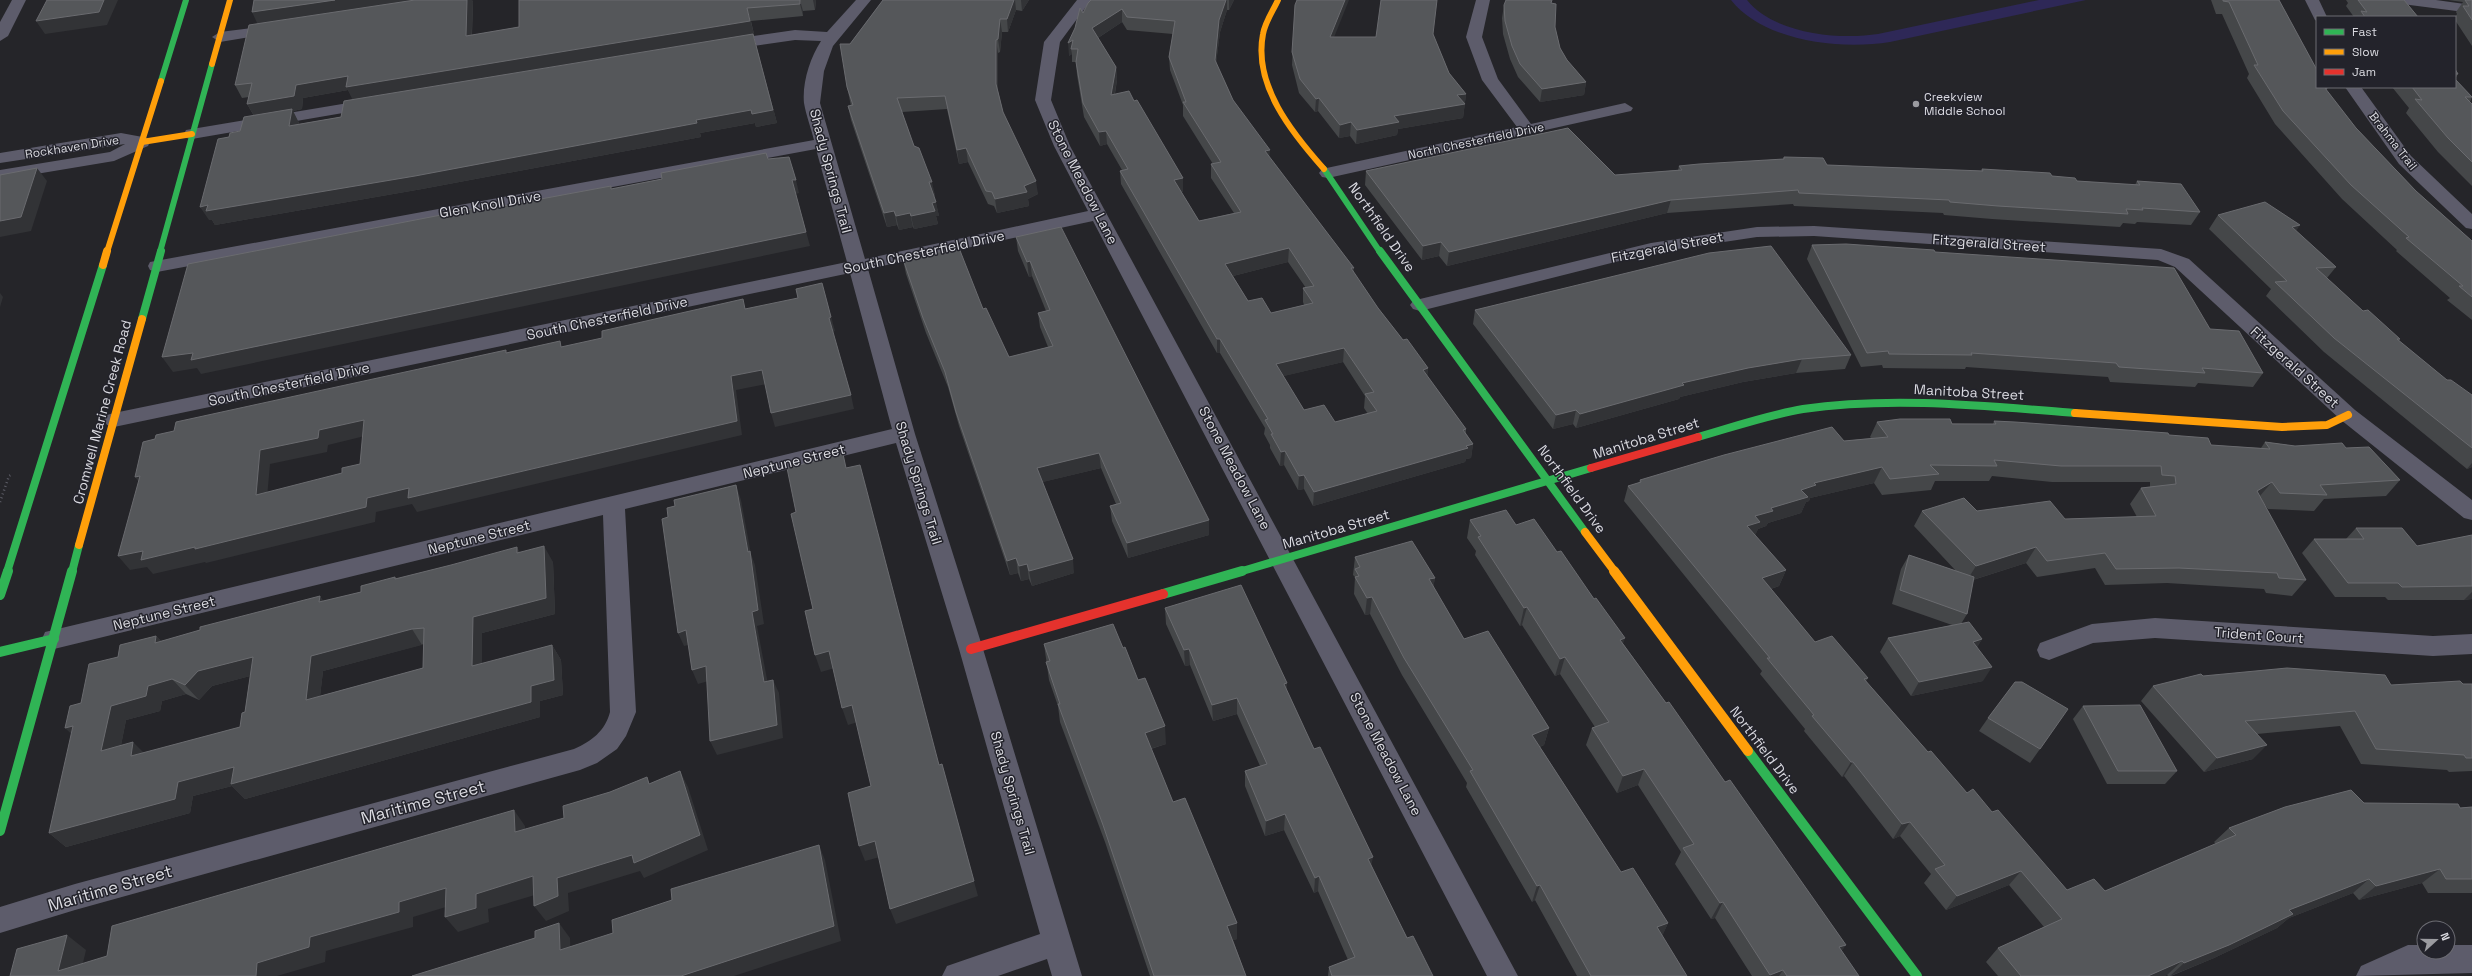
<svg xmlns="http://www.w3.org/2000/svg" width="2472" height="976" font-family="'Space Grotesk',sans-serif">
	<rect width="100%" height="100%" fill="#252529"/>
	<path fill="#2e2857" d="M1731,0H1747C1774,34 1839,40 1878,34L2039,0H2086L1890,42C1841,50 1764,42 1731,0Z"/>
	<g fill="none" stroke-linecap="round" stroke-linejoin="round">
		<polyline stroke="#5c5c65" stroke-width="2.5" stroke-dasharray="1 3" stroke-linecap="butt" points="0,502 9,476 12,474"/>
		<g fill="#5d5c6b" fill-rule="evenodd">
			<polygon points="12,0 26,0 8,36 0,41 0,22"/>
			<path d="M856,0H871L833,46L824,71L820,103L865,259L1088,211L1054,146L1035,100L1044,42L1077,0H1091L1060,42L1051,100L1070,146L1518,976H1487L1093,221L868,269L915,434L983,649L1082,976H1052L1047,959L998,976H942L947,966L1040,934L959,649L896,443L625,509L636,712L626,736L617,749L597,763L580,770L75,910L0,933V907L75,884L574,749C592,741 605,731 610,712L603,515L54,649L45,646L42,639L45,632L892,429L850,273L114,427L107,425L104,420L107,415L114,413L847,262L816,149L157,272L150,270L148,266L150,262L814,140C811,128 806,115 804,103C802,83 810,58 821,41L795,40L725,50L717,45L725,40L795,30L827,32Z"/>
			<polygon points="1476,0 1490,0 1482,37 1498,79 1531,124 1625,103 1633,108 1631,111 1328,178 1322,177 1319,173 1322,169 1517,127 1482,80 1466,37"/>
			<polygon points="2305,0 2319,0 2327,17 2317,17 2317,21 2315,20"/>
			<polygon points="2395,0 2436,0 2472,5 2472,13 2402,4"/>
			<polygon points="276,25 281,26 283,29 281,32 220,42 212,37 220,32"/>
			<polygon points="2345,87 2361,87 2411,156 2472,214 2472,229 2466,228 2399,164"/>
			<polygon points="372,99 380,104 378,107 192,139 186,138 184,134 186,130"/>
			<polygon points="121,133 148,138 150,142 148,146 114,161 0,180 0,170 110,152 125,144 0,163 0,153"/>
			<polygon points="1814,226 2161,249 2189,259 2355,410 2472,500 2472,520 2464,518 2341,420 2175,267 2158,260 1814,236 1757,237 1651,253 1420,311 1413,309 1410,305 1413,301 1420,299 1651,243 1757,227"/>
			<polygon points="2155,618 2433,636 2472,634 2472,654 2433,656 2155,638 2093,643 2049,660 2040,657 2037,650 2040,643 2092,624"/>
			<polygon points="2408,945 2424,945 2424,952 2448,952 2448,945 2472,945 2472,973 2356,976 2361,966"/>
		</g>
		<g stroke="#30b455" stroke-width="6">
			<polyline points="161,81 186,0"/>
			<polyline points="1324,169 1380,252"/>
			<polyline points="160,252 212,64"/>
		</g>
		<g stroke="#30b455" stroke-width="8">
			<polyline points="1380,251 1585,532"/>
			<polyline points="142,319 161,251"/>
			<path d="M1698,437C1733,427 1767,415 1803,409C1893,396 1985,406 2075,413"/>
			<polyline points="7,572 103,265"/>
			<polyline points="72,572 79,545"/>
			<polyline points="1239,572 1591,468"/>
		</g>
		<g stroke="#30b455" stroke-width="10">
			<polyline points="1163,594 1242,571"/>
			<polyline points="0,595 8,571"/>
			<polyline points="0,652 54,639"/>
			<polyline points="1748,751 1917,976"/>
			<polyline points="0,831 72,571"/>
		</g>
		<g stroke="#ff9f0a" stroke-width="6">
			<path d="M1278,0C1273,11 1265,22 1263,34C1253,85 1292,133 1324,169"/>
			<polyline points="212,64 230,0"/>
			<polyline points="142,142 192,134"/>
			<polyline points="107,252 161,81"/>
		</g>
		<g stroke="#ff9f0a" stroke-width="8">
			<polyline points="103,265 107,251"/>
			<polyline points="2075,413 2282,427 2327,425 2348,415"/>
			<polyline points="1585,532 1615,572"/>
			<polyline points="79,545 142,319"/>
		</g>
		<polyline stroke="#ff9f0a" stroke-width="10" points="1614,571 1748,751"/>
		<polyline stroke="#e5322d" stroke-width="8" points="1591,468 1698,437"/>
		<polyline stroke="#e5322d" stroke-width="10" points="971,649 1163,594"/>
	</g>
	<g fill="#454749" fill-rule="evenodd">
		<path d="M254,0H472L473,2L472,35L519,27V0H816L815,10L803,11V16L751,21L754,34H753L777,123L756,127L755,123L700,133L701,137L422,189L215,225L212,220H209L229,137L240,131L254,116L247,104L249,97L242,98L235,85L258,24ZM348,90L353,99L341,117L299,124V123L293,111L302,109L303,98Z"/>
		<polygon points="883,0 1029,0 1022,11 1016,10 1008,32 1002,32 1000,52 998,53 998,91 1003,112 1038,194 1028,199 1029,206 997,213 994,206 988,204 968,162 959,164 947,109 902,112 914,146 935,195 934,196 939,216 936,216 938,224 914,229 913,227 899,230 897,225 887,227 851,120 848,106 851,106 847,87 850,44"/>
		<path d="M1091,0H1234L1229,10H1227L1220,32L1216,63L1233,100L1269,157L1354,268V273L1378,308L1403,340L1428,368L1427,376L1466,429V433L1473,444L1471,458L1466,459L1465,462L1313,506L1304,489L1298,490L1284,465L1280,466L1270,448V445L1264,434L1265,428L1220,353H1217L1121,184L1120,171L1122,170L1107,144L1100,146L1084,117L1077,75L1076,62H1072V54L1069,56L1083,13ZM1122,22L1127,30L1173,34L1169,57L1170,70L1183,105V116L1213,164H1211V178L1234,213L1199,221L1181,192H1183V178L1134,101L1115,94L1117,80L1116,67L1098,38ZM1288,262L1306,288H1303V302L1304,305L1271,313L1248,301L1233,276ZM1343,362L1365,396L1364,408L1368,414L1335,422L1304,410L1283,376Z"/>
		<polygon points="2211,0 2279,0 2327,89 2326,90 2356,128 2416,191 2472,241 2472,320 2447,300 2450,298 2396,251 2397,250 2342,199 2275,124 2247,78 2249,74 2222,14 2216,14"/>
		<polygon points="2346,0 2404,0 2418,17 2354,17 2346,6 2348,3"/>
		<polygon points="2448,0 2472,0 2472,46 2455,20 2455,17 2457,14 2456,12 2463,2"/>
		<polygon points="1552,4 1555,27 1560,48 1567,60 1586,82 1584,95 1540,102 1518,77 1510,59 1503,34 1502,18 1504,5"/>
		<polygon points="1295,5 1334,37 1376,37 1433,34 1449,73 1466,94 1463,118 1398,129 1397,135 1356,144 1350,136 1339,138 1318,111 1315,112 1299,93 1292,65"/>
		<polygon points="2455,69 2458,74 2455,79 2472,97 2470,102 2472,104 2472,186 2438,152 2406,113 2409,108 2392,87 2455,87"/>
		<polygon points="1784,157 1827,165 1981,171 1982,169 2052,176 2077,181 2135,185 2137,181 2200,212 2191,225 2137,222 2135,224 2123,223 2120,227 1992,219 1944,215 1943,213 1794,206 1793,204 1667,213 1447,266 1439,256 1422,260 1365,185 1366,171 1615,175 1678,170 1679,166 1783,159"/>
		<polygon points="2218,215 2296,231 2336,267 2327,278 2363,311 2400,339 2399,341 2447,380 2472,395 2472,467 2467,469 2324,352 2266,296 2271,289 2209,229"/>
		<polygon points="1016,237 1209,535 1128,558 1112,521 1110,506 1116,504 1101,468 1042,482 1074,573 1032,586 1029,579 1021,581 1018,573 1010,575 959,426 948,387 926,333 906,274 903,259 983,309 1009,357 1048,347 1040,327 1038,313 1046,311 1032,276 1029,277 1018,251"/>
		<polygon points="1812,245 1935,252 2210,329 2263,373 2253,387 2198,383 2195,387 2110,382 2108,377 1966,367 1965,369 1883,368 1882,365 1861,367 1807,259"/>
		<polygon points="1475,310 1851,355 1845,369 1796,373 1743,382 1680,397 1679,399 1576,428 1573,424 1553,429 1473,324"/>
		<polygon points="1994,421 2169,435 2211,445 2261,448 2265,442 2295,446 2346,448 2400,480 2386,496 2324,499 2314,511 2268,509 2261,500 2306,580 2292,596 2266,593 2264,589 2167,583 2105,585 2095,568 2037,577 2026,563 1973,580 1967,614 1961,624 1982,639 1977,647 1983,681 1911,696 1880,652 1888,638 1952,625 1892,604 1901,569 1909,555 1956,571 1914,526 1922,511 1977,511 2065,519 2137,517 2130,504 2141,488 2150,487 2150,482 2052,482 1992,476 1989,481 1935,481 1931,490 1882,495 1874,483 1810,498 1809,501 1806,502 1801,513 1768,523 1766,526 1758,529 1755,535 1786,570 1779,586 1771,589 1815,642 1868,678 1866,681 1928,752 1967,793 1992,812 2067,890 2105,891 2216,844 2214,842 2229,828 2364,803 2460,808 2472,807 2472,893 2428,893 2422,883 2359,900 2353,893 2289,918 2277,928 2214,958 2171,976 2168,976 2167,975 2164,976 1998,976 1986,962 1998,948 2044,927 2009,885 1946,910 1924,883 1931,874 1900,836 1893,839 1844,776 1842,777 1804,731 1805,729 1760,674 1762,671 1624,501 1628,486 1639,483 1640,480 1844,441 1871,438 1870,437 1877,422 1993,424"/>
		<polygon points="1470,520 1516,525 1557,552 1666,703 1725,782 1846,945 1841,951 1859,976 1752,976 1715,918 1711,919 1675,864 1681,852 1638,785 1617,793 1586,745 1592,728 1595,727 1560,674 1555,676 1522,625 1520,626 1475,555 1476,551 1467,538"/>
		<polygon points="2356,528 2417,546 2472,535 2472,599 2464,600 2388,600 2385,597 2335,597 2302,553 2314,539 2346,539"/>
		<path d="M520,552L553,562L555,614L482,633V664L552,645L561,660L563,695L540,701V717L245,799L232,786L193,796L190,813L66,847L49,833L81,703L118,657L156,636L161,641L361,592L395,577L396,579ZM424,644L423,668L320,696L323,671ZM250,676L245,712L240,727L144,753L121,745L126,720L160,711L162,701L186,694L199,700L212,686Z"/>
		<polygon points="1355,557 1435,578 1433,587 1464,639 1549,728 1544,745 1540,747 1621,872 1668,923 1662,936 1687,976 1577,976 1535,900 1532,902 1466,787 1467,783 1402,675 1370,614 1365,615 1354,594 1355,577 1353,575"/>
		<polygon points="1165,608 1287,683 1287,691 1314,749 1407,938 1433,976 1328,976 1329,967 1348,960 1318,891 1314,893 1284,830 1265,836 1245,786 1245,771 1260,766 1237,714 1213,721 1190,665 1185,666 1166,624"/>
		<polygon points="1044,644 1123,648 1166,744 1151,749 1173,802 1237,923 1237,939 1233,940 1246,976 1150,976 1105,842 1060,722 1058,706 1049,680"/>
		<polygon points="2203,676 2391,685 2472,684 2472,771 2449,772 2447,770 2361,764 2340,726 2257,734 2253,759 2204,772 2141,701 2153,686"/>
		<polygon points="2083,706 2177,771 2165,784 2107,784 2073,719"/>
		<polygon points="1988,718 2040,749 2030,763 1979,731"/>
	</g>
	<g fill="#323336">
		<polygon points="104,0 118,0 107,25 45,34 36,21"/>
		<polygon points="335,0 428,0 258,25 252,12"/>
		<polygon points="467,0 472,0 473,2 471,49 466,36"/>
		<polygon points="800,0 803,11 803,16 800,4"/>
		<polygon points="813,0 816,0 815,10"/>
		<polygon points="1014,0 1015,0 1016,10 1008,32 1007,19"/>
		<polygon points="1021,0 1029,0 1022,11"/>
		<polygon points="1226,0 1227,0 1227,10 1220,32 1215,73 1215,60 1219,20"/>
		<polygon points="1229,0 1234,0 1229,10"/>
		<polygon points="1345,0 1349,0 1329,50 1330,37"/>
		<polygon points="747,8 754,34 353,101 348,90 303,98 302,109 293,111 299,123 297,140 255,117 247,104 296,85"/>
		<polygon points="1122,9 1122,22 1093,41 1092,28"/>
		<polygon points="1000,19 1002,32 1000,52 998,39"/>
		<polygon points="753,34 777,123 756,127 755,123 700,133 701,137 422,189 215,225 212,220 209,220 200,207 696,120"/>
		<polygon points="996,40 998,53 998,97 996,84"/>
		<polygon points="1073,40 1071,49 1072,54 1069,56 1068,43"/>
		<polygon points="1116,67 1117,80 1112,108 1111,95"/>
		<polygon points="1586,82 1584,95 1540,102 1542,89"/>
		<polygon points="1466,94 1463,118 1398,129 1397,135 1356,144 1357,130 1394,116 1457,95"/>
		<polygon points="1319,98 1318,111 1315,112 1316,99"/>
		<polygon points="1351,122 1350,136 1339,138 1340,125"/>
		<polygon points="1106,131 1107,144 1100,146 1099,132"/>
		<polygon points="966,148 968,162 959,164 957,150"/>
		<polygon points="1270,150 1269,164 1265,151"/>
		<polygon points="37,168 47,181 31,231 0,237 0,221"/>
		<polygon points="1183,178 1183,192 1174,194 1174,180"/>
		<polygon points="796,180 799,193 796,194 810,246 201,374 197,368 173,372 162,357"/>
		<polygon points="1036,181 1038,194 1028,199 1029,206 997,213 995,199"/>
		<polygon points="929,182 932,182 935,195 931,196"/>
		<polygon points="1671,200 1667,213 1447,266 1449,252"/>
		<polygon points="936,202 939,216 936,216 938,224 914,229 911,216 932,203"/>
		<polygon points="894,211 897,225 887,227 884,213"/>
		<polygon points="910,213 913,227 899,230 896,216"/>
		<polygon points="2300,225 2291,239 2292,227"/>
		<polygon points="1441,242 1439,256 1422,260 1423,246"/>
		<polygon points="1289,248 1288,262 1225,278 1225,264"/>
		<polygon points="1030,261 1032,276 1029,277 1027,262"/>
		<polygon points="1351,268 1354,268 1353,281"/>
		<polygon points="822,283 835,331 833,332 829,318"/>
		<polygon points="0,293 3,297 0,307"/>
		<rect x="1217" y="339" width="3" height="14"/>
		<polygon points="1344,348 1343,362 1276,378 1276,364"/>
		<polygon points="1802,359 1796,373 1743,382 1680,397 1679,399 1576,428 1580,414 1682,383 1748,368"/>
		<polygon points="1428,368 1427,382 1423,370"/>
		<polygon points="762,370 767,384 736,390 742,435 417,512 412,504 376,512 375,522 206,563 205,562 153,574 147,567 130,570 118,556 367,498 731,376"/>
		<polygon points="851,395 854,409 775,427 771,413"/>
		<polygon points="1576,410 1573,424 1553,429 1556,415"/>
		<polygon points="364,420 373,434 328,445 327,452 270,464 266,509 256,495 260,450 319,430"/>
		<polygon points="1473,444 1471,458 1466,459 1465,462 1313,506 1314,492"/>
		<polygon points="1285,451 1284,465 1280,466 1281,452"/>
		<polygon points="1099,453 1101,468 1039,483 1037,468"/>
		<polygon points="2472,463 2472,467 2467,469"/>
		<polygon points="1882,467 1874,483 1810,498 1809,501 1806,502 1801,513 1768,523 1766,526 1758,529 1754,538 1747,526 1755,516 1771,508 1801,490 1814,483"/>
		<polygon points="1304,475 1304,489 1298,490 1299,476"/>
		<polygon points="140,476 146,491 135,477"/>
		<polygon points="2272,482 2259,497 2257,491"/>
		<polygon points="736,485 741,500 751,554 755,565 764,624 757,626 770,695 764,682 752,612 748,552"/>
		<polygon points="1209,520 1209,535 1128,558 1127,543"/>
		<polygon points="544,546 553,562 555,614 482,633 482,681 472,666 473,617"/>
		<polygon points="517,547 526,563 517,553"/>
		<polygon points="2036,547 2026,563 1966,582 1976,566"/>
		<polygon points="1016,558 1018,573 1010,575 1007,561"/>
		<polygon points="1073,559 1074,573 1032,586 1029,571"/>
		<polygon points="1027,564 1029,579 1021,581 1019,566"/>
		<polygon points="1786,570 1779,586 1756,594 1762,578"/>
		<polygon points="1435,578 1432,595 1429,579"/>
		<polygon points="2472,592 2472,599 2464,600"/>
		<polygon points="320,596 331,612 319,602"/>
		<polygon points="1372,597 1370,614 1365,615 1367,598"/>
		<polygon points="1527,607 1522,625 1520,626 1524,608"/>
		<polygon points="412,629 422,645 323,671 318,714 306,700 311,656"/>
		<polygon points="686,630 693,644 684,646 678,633"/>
		<polygon points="156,636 170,651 155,643"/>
		<polygon points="1625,638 1619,656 1620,640"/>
		<polygon points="1982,639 1974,653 1973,642"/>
		<polygon points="552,645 561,660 563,695 540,701 540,717 245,799 232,786 193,796 190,813 66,847 49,833 178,782 531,686"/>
		<polygon points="1189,649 1190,665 1185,666 1184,650"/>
		<polygon points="829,651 835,668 821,672 815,655"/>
		<polygon points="253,657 266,672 212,686 199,700 185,685 198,671"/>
		<polygon points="1565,657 1560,674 1555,676 1560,659"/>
		<polygon points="706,666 712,680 698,684 692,670"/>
		<polygon points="1992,667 1983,681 1911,696 1919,682"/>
		<polygon points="172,679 186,694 162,701 160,711 126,720 117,766 101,751 111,706 148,686"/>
		<polygon points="773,680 779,693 783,738 717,755 710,741"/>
		<polygon points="1287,683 1287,699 1284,684"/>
		<polygon points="1237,698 1237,714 1213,721 1212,705"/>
		<polygon points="852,705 858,722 848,725 842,708"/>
		<polygon points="73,726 81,743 65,728"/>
		<polygon points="1165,726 1166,744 1146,750 1145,733"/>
		<polygon points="1549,728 1544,745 1527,751 1532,735"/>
		<polygon points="133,742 148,757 131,756"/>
		<polygon points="2267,745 2253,759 2204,772 2217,758"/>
		<polygon points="1851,762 1853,762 1844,776 1842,777"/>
		<polygon points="942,764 978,896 896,924 890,909"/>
		<polygon points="1644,769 1638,785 1617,793 1623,776"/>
		<polygon points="680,771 688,787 708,850 644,878 640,871 568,893 569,911 546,921 534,906 557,878"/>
		<polygon points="514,810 525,826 526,848 515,832"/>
		<polygon points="1285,814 1284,830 1265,836 1266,821"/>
		<polygon points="1910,822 1900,836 1893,839 1902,824"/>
		<polygon points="875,841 880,857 865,861 859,846"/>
		<polygon points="819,845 825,860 841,941 734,976 681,976"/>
		<polygon points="1373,857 1370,872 1368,859"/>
		<polygon points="2440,869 2422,883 2359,900 2376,886"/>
		<polygon points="2021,871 2009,885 1946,910 1957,896"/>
		<polygon points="533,876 545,892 488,909 489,922 458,932 445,917 476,894"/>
		<polygon points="1319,876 1318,891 1314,893 1315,878"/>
		<polygon points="2369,879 2353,893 2289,918 2277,928 2214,958 2170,976 2184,963 2289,910"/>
		<polygon points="1540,885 1535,900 1532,902 1537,886"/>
		<polygon points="446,888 459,903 413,917 413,927 326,951 325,962 277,976 256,976 257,963 310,937 399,902"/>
		<polygon points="1723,902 1715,918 1711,919 1720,903"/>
		<polygon points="559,923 570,938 571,965 560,950"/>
		<polygon points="1237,923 1237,939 1227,942 1227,926"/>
		<polygon points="1668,923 1661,939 1657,927"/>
		<polygon points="67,935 86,950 80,976 58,971"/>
		<polygon points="1846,945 1835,960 1839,947"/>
		<polygon points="2182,961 2167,975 2164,976 2148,976"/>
		<polygon points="1783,970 1779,976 1769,976 1770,975"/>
	</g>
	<g fill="#55575a" stroke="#6a6b6f" fill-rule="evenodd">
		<polygon points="47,0 104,0 99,12 36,21"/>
		<polygon points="254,0 335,0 252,12"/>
		<polygon points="415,0 467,0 466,36 519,27 519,0 800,0 800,4 747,8 750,21 346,87 348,76 296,85 294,96 247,104 252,83 235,85 249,25"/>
		<polygon points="883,0 1014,0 1007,19 1000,19 998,39 996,40 996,84 1003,112 1036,181 1024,186 1027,192 995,199 992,192 986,191 966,148 957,150 945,96 897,98 914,146 919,148 932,182 929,182 936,202 932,203 935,211 911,216 910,213 896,216 894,211 884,213 848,106 853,105 847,87 840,44 850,44"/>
		<path d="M1091,0H1226L1219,20L1215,60L1233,100L1270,150L1265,151L1354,268H1351L1378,308L1403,340L1407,339L1428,368L1423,370L1466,429L1463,430L1473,444L1466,446L1468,448L1314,492L1304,475L1299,476L1285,451L1281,452L1271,434H1273L1265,420L1268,419L1220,339H1217L1120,171L1128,169L1106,131L1099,132L1083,103L1076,62L1078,49H1071L1073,40L1068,43L1075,28L1080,8L1083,13L1088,3ZM1122,9L1127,17L1175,21L1169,57L1186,102H1183L1221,162L1211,164L1241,212L1199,221L1174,180L1183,178L1137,100L1134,101L1129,91L1111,95L1116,67L1092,28ZM1289,248L1314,286L1303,288L1313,303L1271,313L1262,298L1248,301L1225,264ZM1344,348L1374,392L1365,394L1377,411L1335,422L1324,405L1304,410L1276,364Z"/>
		<polygon points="1297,0 1345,0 1330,37 1376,37 1381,0 1437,0 1433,34 1449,73 1466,94 1457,95 1465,104 1394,116 1399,122 1357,130 1351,122 1340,125 1319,98 1316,99 1300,79 1292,52 1295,5"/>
		<polygon points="1506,0 1552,0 1551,3 1556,4 1555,27 1560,48 1567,60 1586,82 1542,89 1520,64 1512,46 1505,21 1504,5"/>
		<polygon points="2223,0 2279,0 2317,70 2317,87 2326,87 2327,89 2325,88 2356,128 2416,191 2472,241 2472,297 2459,286 2463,286 2406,238 2409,237 2351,185 2283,111 2254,65 2258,65 2229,2 2223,1"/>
		<polygon points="2358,0 2404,0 2418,17 2365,17 2361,11 2367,12"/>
		<polygon points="2465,0 2472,0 2472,20 2463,6 2469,6"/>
		<polygon points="753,34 773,110 752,114 751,110 696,120 697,123 415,176 206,211 208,205 200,207 218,139 229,137 230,133 240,131 244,117 292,109 289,126 341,117 344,101"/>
		<polygon points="2455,69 2458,74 2455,74"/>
		<polygon points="2455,79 2472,97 2465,97 2472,104 2472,162 2448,138 2415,99 2422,100 2412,87 2455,87"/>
		<polygon points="1568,128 1615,175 1682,170 1679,166 1699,164 1784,159 1784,157 1823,158 1827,165 1983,171 1982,169 2050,173 2052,176 2075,178 2077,181 2140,185 2137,181 2181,184 2200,212 2142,208 2143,210 2126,209 2128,214 1998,206 1950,202 1949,200 1799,193 1798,190 1671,200 1449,252 1441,242 1423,246 1366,171"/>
		<polygon points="766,153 768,159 789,157 796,180 792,180 806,232 191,360 193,353 162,357 188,264 503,203 503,206 611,186 611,189 662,179 661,173"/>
		<polygon points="37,168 21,217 0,221 0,175"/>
		<polygon points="2265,202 2300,225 2292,227 2336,267 2316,268 2363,311 2368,310 2400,339 2397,339 2447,380 2451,380 2472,395 2472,448 2334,338 2275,282 2287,281 2218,215"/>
		<polygon points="1061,227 1209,520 1127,543 1110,506 1121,503 1099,453 1037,468 1073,559 1029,571 1027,564 1019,566 1016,558 1007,561 956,412 945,372 923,318 903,259 959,248 983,309 986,308 1009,357 1053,346 1038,313 1050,310 1030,261 1027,262 1016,237"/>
		<polygon points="1846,244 1934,250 1935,252 2174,268 2210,329 2239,331 2263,373 2202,368 2205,373 2119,367 2116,363 1971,353 1972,355 1889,354 1888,351 1867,353 1812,245"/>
		<polygon points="1771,246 1851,355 1802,359 1748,368 1682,383 1684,385 1580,414 1576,410 1556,415 1475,310 1709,253"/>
		<path d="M822,283L831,317L829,318L851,395L771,413L762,370L731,376L737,421L408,498L409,488L367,498L366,507L195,549V547L141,560L143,551L118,556L140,476L135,477L143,442L155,439L156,435L174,431L176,422L506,350V353L560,341L561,347L602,338V331L743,299L745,309L798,298L796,289ZM364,420L360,464L342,468V473L256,495L260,450L318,438L319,430Z"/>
		<polygon points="1900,419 1950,419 1952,424 1996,424 1994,421 2015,422 2168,433 2169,435 2208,438 2211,445 2270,449 2265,442 2295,446 2342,443 2346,448 2369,447 2400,480 2320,485 2327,495 2280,493 2272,482 2257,491 2306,580 2279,578 2277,573 2179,568 2116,569 2105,553 2047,561 2036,547 1976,566 1922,511 1964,498 1977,511 2050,501 2065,519 2156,516 2141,488 2176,484 2175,476 2162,475 2161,466 2061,466 1994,460 1997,466 1930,465 1939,474 1890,479 1882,467 1814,483 1816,485 1801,490 1808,497 1771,508 1773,511 1755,516 1760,522 1747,526 1786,570 1762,578 1815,642 1832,636 1868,678 1864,679 1928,752 1931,751 1967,793 1973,789 1992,812 1998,810 2067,890 2094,879 2105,891 2236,835 2229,828 2285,807 2351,790 2364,803 2458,804 2460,808 2472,807 2472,879 2446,879 2440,869 2376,886 2369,879 2289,910 2293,914 2229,945 2184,963 2182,961 2148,976 2021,976 1998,948 2062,919 2021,871 1957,896 1935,869 1945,865 1910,822 1902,824 1853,762 1851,762 1812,716 1814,715 1767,658 1770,658 1628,486 1641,482 1640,480 1724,455 1832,427 1844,441 1888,437 1877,422"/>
		<polygon points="843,454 846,468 860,465 939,765 942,764 974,881 890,909 875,841 859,846 848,793 871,786 852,705 842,708 829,651 815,655 805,611 813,609 791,514 796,512 787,468"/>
		<polygon points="736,485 748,552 750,551 758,610 752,612 764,682 773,680 777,725 710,741 706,666 692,670 686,630 678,633 662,519 668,517 667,508 675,506 674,500"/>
		<polygon points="1506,510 1516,525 1534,519 1557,552 1561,551 1594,599 1596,598 1625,638 1620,640 1666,703 1669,702 1725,782 1730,780 1846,945 1839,947 1859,976 1787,976 1783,970 1770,975 1723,902 1720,903 1683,848 1694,844 1644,769 1623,776 1592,728 1609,722 1565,657 1560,659 1527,607 1524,608 1478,537 1481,536 1470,520"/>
		<polygon points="2356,528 2402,528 2417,546 2472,535 2472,586 2402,587 2398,583 2348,583 2314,539 2364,539"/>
		<polygon points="1412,541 1435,578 1429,579 1464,639 1488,631 1549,728 1532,735 1621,872 1633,868 1668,923 1657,927 1687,976 1591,976 1540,885 1537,886 1470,771 1473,770 1404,658 1372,597 1367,598 1355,577 1359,576 1355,569 1360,567 1355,557"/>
		<path d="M544,546L546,598L473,617L472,666L552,645L554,680L531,686V702L231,784L234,767L178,782L175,799L49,833L73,726L65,728L70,706L81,703L89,664L118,657L120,645L156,636L155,643L200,630V627L320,596L319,602L361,592V586L395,577V579L451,565L517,547V553ZM424,628L423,668L306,700L311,656L412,629ZM253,657L245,712L242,713L240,727L131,756L133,742L101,751L111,706L146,696L148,686L172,679L185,685L198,671Z"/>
		<polygon points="1909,555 1974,577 1967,614 1900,590"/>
		<polygon points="1241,585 1287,683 1284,684 1314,749 1320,747 1373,857 1368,859 1407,938 1413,936 1433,976 1332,976 1329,967 1355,957 1319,876 1315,878 1285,814 1266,821 1245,771 1267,764 1237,698 1212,705 1189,649 1184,650 1165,608"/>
		<polygon points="1969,622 1982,639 1973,642 1992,667 1919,682 1888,638"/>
		<polygon points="1113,624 1123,648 1125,647 1138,680 1145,678 1165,726 1145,733 1173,802 1185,798 1237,923 1227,926 1246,976 1154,976 1103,825 1058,704 1060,704 1046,662 1050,661 1044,644"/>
		<polygon points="2287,668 2385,675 2391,685 2460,681 2463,684 2472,684 2472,758 2466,758 2464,755 2376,749 2355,711 2245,721 2267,745 2217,758 2153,686 2201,674 2203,676"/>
		<polygon points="2015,682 2022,682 2068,709 2040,749 1988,718"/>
		<polygon points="2140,705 2177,771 2118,771 2083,706"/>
		<polygon points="680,771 700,835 634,863 632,855 557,878 558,896 534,906 533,876 476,894 476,908 445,917 446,888 399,902 399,912 310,937 309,947 257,963 256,976 10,976 17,949 67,935 58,971 107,956 112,926 514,810 515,832 564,818 563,806 610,792 647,777 649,784"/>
		<polygon points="819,845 834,926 681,976 412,976 535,938 535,931 559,923 560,950 613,933 612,920 672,900 671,889"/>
	</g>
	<circle fill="#9b9ba0" stroke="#23232b" stroke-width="1.5" cx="1916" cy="104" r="4"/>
	<g text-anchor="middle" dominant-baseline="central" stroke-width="3" stroke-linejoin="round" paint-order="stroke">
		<g font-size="12" fill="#dadae0" stroke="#23232b" text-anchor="start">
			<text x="1924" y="97">Creekview<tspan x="1924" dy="14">Middle School</tspan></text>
		</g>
		<g font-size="12" fill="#dadae0" stroke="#23232b">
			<text transform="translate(1476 141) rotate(-12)">North Chesterfield Drive</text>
			<text transform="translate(2393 141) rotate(52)">Brahma Trail</text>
			<text transform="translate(72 147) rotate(-9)">Rockhaven Drive</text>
		</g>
		<g font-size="14" fill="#dadae0" stroke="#23232b">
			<text transform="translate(831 171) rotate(75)">Shady Springs Trail</text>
			<text transform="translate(1083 182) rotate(63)">Stone Meadow Lane</text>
			<text transform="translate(490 204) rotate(-10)">Glen Knoll Drive</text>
			<text transform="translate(1382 227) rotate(55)">Northfield Drive</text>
			<text transform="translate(1989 243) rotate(4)">Fitzgerald Street</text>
			<text transform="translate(1667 247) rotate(-11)">Fitzgerald Street</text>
			<text transform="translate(924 252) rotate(-12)">South Chesterfield Drive</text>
			<text transform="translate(607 318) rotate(-12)">South Chesterfield Drive</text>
			<text transform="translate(2295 367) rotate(42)">Fitzgerald Street</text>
			<text transform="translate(289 384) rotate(-12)">South Chesterfield Drive</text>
			<text transform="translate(1969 392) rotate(3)">Manitoba Street</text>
			<text transform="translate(102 412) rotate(-75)">Cromwell Marine Creek Road</text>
			<text transform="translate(1646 438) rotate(-17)">Manitoba Street</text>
			<text transform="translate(794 461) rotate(-14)">Neptune Street</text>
			<text transform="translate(1235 468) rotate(62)">Stone Meadow Lane</text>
			<text transform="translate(919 483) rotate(73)">Shady Springs Trail</text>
			<text transform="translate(1572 489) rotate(54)">Northfield Drive</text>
			<text transform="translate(1336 529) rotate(-16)">Manitoba Street</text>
			<text transform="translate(479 537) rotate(-14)">Neptune Street</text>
			<text transform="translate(164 613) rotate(-14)">Neptune Street</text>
			<text transform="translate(2259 635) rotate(4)">Trident Court</text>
			<text transform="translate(1765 750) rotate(53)">Northfield Drive</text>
			<text transform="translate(1386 754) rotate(62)">Stone Meadow Lane</text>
			<text transform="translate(1013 793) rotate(74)">Shady Springs Trail</text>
		</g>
		<g font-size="17" fill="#dadae0" stroke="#23232b">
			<text transform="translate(423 802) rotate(-15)">Maritime Street</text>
			<text transform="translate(110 888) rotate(-16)">Maritime Street</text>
		</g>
	</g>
	<rect x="2316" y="16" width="140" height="72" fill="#23232b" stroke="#6c6c73"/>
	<rect x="2324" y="29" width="20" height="6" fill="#30b455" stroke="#6c6c73"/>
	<text x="2352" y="36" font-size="12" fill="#dadae0">Fast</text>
	<rect x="2324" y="49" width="20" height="6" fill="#ff9f0a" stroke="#6c6c73"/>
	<text x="2352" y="56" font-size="12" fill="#dadae0">Slow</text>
	<rect x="2324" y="69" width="20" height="6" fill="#e5322d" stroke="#6c6c73"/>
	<text x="2352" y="76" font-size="12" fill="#dadae0">Jam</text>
	<g transform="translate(2436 940) rotate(69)"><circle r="19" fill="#23232b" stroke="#6c6c73"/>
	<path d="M0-3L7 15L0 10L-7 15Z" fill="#9b9ba0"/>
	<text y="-6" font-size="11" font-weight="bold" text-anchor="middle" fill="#dadae0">N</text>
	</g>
</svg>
